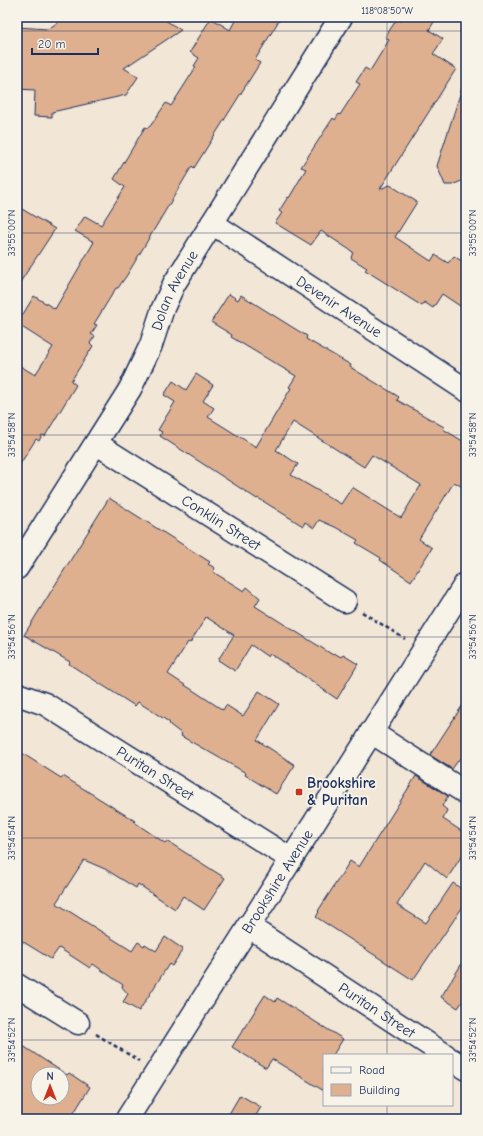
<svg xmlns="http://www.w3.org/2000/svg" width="483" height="1136" font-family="'Comic Neue',sans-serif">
	<rect width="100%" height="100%" fill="#f2e6d6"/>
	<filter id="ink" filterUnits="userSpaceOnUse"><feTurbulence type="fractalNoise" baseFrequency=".025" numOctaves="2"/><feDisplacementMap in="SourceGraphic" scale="8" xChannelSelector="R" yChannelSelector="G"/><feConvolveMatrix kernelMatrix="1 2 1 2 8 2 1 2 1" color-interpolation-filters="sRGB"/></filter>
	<g filter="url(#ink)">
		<g fill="#dfb090" stroke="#1b2f5e" fill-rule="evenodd">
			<polygon points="66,17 160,17 181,30 124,68 138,77 126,95 52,112 52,117 34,116 35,90 17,89 17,27 48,29"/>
			<polygon points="237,17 281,17 255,60 260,63 194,168 192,166 127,275 118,288 116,288 94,324 97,325 91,334 95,336 90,343 93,346 71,381 76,385 45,436 42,435 39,441 36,439 17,469 17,364 35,375 53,347 17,324 34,296 55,309 94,242 75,231 85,216 101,225 125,187 114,179 145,127 148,128 151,125 166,103 171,106 196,67 194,66 199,58 190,52 211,18 230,30"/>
			<polygon points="403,17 437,17 429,30 443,39 433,54 456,69 380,189 390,185 417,202 395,237 431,261 435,255 448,263 454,256 466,264 466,310 442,294 433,308 424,302 422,306 365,270 367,268 351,258 353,252 321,231 311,245 275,223 282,213 279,211 288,197 289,198 306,169 301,167 333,118 335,120 339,114 340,115 360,84 356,82 365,68 370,71 389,40 385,37 397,19 401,21"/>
			<polygon points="462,88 466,89 466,179 452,185 445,185 437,166"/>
			<polygon points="17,206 55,229 17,287"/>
			<path d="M229,294L238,300L241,295L292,327L307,336L306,339L351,365L350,367L399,397L397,400L444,427L443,429L466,443V489L454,482L419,539L432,548L411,581L380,560L381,558L356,543L358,540L335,527L319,520L314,528L305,522L303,526L258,498L257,499L160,436L162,432L158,430L175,402L164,395L173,381L186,390L196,374L213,385L203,401L214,408L208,417L256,447L291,388L289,387L296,376L231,337L232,335L211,322ZM293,422L364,467L372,455L421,485L401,518L352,487L341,504L291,475L298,464L276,450Z"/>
			<polygon points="109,498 210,562 208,564 215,568 213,572 244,591 247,587 260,598 255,606 333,655 334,653 341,657 343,655 358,664 337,699 315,684 315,683 270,654 268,657 251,645 235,671 218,660 234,635 206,617 190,643 188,642 168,674 223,710 226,705 243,716 259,691 279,704 257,740 295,765 276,794 245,775 246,773 181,736 182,734 170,725 169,722 138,702 135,706 69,664 70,662 24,635"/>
			<polygon points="466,700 466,762 460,758 452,769 430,755"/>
			<polygon points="17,750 61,778 63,776 135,821 134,822 165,843 167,841 225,878 204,910 183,896 175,909 138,884 136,888 105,869 84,860 56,903 132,951 138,942 144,946 145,944 156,951 165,937 183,949 172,966 169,964 139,1011 123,1002 128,994 122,987 123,985 93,964 90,968 59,948 51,959 17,938"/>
			<polygon points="416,776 448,796 442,806 447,810 443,819 466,834 466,849 447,879 425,861 397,905 426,923 453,883 466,892 466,902 413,980 316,917 319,912 318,911 350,861 359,867"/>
			<polygon points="466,957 466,996 458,1008 441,997"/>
			<polygon points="265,995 275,1002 277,998 343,1039 333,1055 324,1055 324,1091 272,1059 266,1068 232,1047"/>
			<path d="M17,1042L67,1075L69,1073L90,1087L70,1119H17ZM38,1074H62V1098H38Z"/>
			<polygon points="240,1095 261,1107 254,1119 226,1119"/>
		</g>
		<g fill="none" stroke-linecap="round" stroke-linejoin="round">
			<g stroke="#1b2f5e" stroke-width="25">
				<g id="minor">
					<path id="s1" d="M212,223L466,390"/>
					<path id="s2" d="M97,444L345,601"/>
					<path id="s3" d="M17,568L130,389L151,345L163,308L174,284L341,17"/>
					<path id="s4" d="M17,694L45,704L291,859"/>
					<polyline points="371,732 466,793"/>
					<path id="s5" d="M248,926L445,1055"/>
					<polyline points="17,985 78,1023"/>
					<polyline points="452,1060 466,1069"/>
					<path id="s6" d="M127,1119L466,583"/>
				</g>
			</g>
			<g stroke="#1b2f5e" stroke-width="2.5" stroke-dasharray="4 3" stroke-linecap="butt">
				<polyline points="362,612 405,639"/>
				<polyline points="96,1034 139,1061"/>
			</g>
			<use href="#minor" stroke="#f7f3e8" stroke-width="22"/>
		</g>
	</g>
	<path fill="none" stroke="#1b2f5e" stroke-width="1" stroke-opacity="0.45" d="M387,17V1055M17,31H466M17,233H466M17,435H466M17,637H466M17,838H466M17,1040H466M387,1105V1119"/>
	<rect fill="#c8321e" stroke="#f7f3e8" stroke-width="1.5" x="295" y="788" width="8" height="8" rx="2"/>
	<g text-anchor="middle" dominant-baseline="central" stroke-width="3.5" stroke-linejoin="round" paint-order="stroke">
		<g font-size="15" fill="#1b2f5e" stroke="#f7f3e8">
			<text stroke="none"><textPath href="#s3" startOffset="320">Dolan Avenue</textPath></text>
			<text stroke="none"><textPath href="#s1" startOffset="152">Devenir Avenue</textPath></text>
			<text stroke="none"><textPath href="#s2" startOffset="147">Conklin Street</textPath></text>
			<text stroke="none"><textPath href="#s4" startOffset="160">Puritan Street</textPath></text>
			<text stroke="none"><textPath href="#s6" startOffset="281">Brookshire Avenue</textPath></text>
			<text stroke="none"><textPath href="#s5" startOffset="154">Puritan Street</textPath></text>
		</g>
		<g font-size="15" font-weight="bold" fill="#1b2f5e" stroke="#f7f3e8" text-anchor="start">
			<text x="307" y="783">Brookshire<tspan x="307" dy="17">&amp; Puritan</tspan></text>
		</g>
	</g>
	<rect width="483" height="1136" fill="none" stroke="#f7f3e8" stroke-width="44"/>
	<rect x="323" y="1054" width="130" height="52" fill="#f7f3e8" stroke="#9fa5b1"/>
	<rect x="331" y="1067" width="20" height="6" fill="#f7f3e8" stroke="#9fa5b1"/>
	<text x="359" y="1074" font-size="12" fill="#1b2f5e">Road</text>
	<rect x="331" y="1084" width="20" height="12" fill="#dfb090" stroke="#9fa5b1"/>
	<text x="359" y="1094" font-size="12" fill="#1b2f5e">Building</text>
	<g transform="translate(50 1086)"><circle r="19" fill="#f7f3e8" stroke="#9fa5b1"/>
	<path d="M0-3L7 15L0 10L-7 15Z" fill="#c8321e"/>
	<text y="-6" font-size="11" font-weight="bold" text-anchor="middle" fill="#1b2f5e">N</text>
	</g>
	<path d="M32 48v6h66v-6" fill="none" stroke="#1b2f5e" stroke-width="2"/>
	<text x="38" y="48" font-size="12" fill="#1b2f5e" stroke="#f7f3e8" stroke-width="3" paint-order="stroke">20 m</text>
	<rect x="22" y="22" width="439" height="1092" fill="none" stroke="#1b2f5e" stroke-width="1.5"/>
	<g font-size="10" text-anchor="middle" fill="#1b2f5e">
		<text x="387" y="14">118°08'50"W</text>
		<text transform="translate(11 233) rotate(-90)" y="4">33°55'00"N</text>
		<text transform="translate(472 233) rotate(-90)" y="4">33°55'00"N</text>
		<text transform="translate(11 435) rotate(-90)" y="4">33°54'58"N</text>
		<text transform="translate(472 435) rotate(-90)" y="4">33°54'58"N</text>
		<text transform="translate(11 637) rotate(-90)" y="4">33°54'56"N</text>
		<text transform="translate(472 637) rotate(-90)" y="4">33°54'56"N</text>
		<text transform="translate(11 838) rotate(-90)" y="4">33°54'54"N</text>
		<text transform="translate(472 838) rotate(-90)" y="4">33°54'54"N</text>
		<text transform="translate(11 1040) rotate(-90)" y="4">33°54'52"N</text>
		<text transform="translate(472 1040) rotate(-90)" y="4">33°54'52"N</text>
	</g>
</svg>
